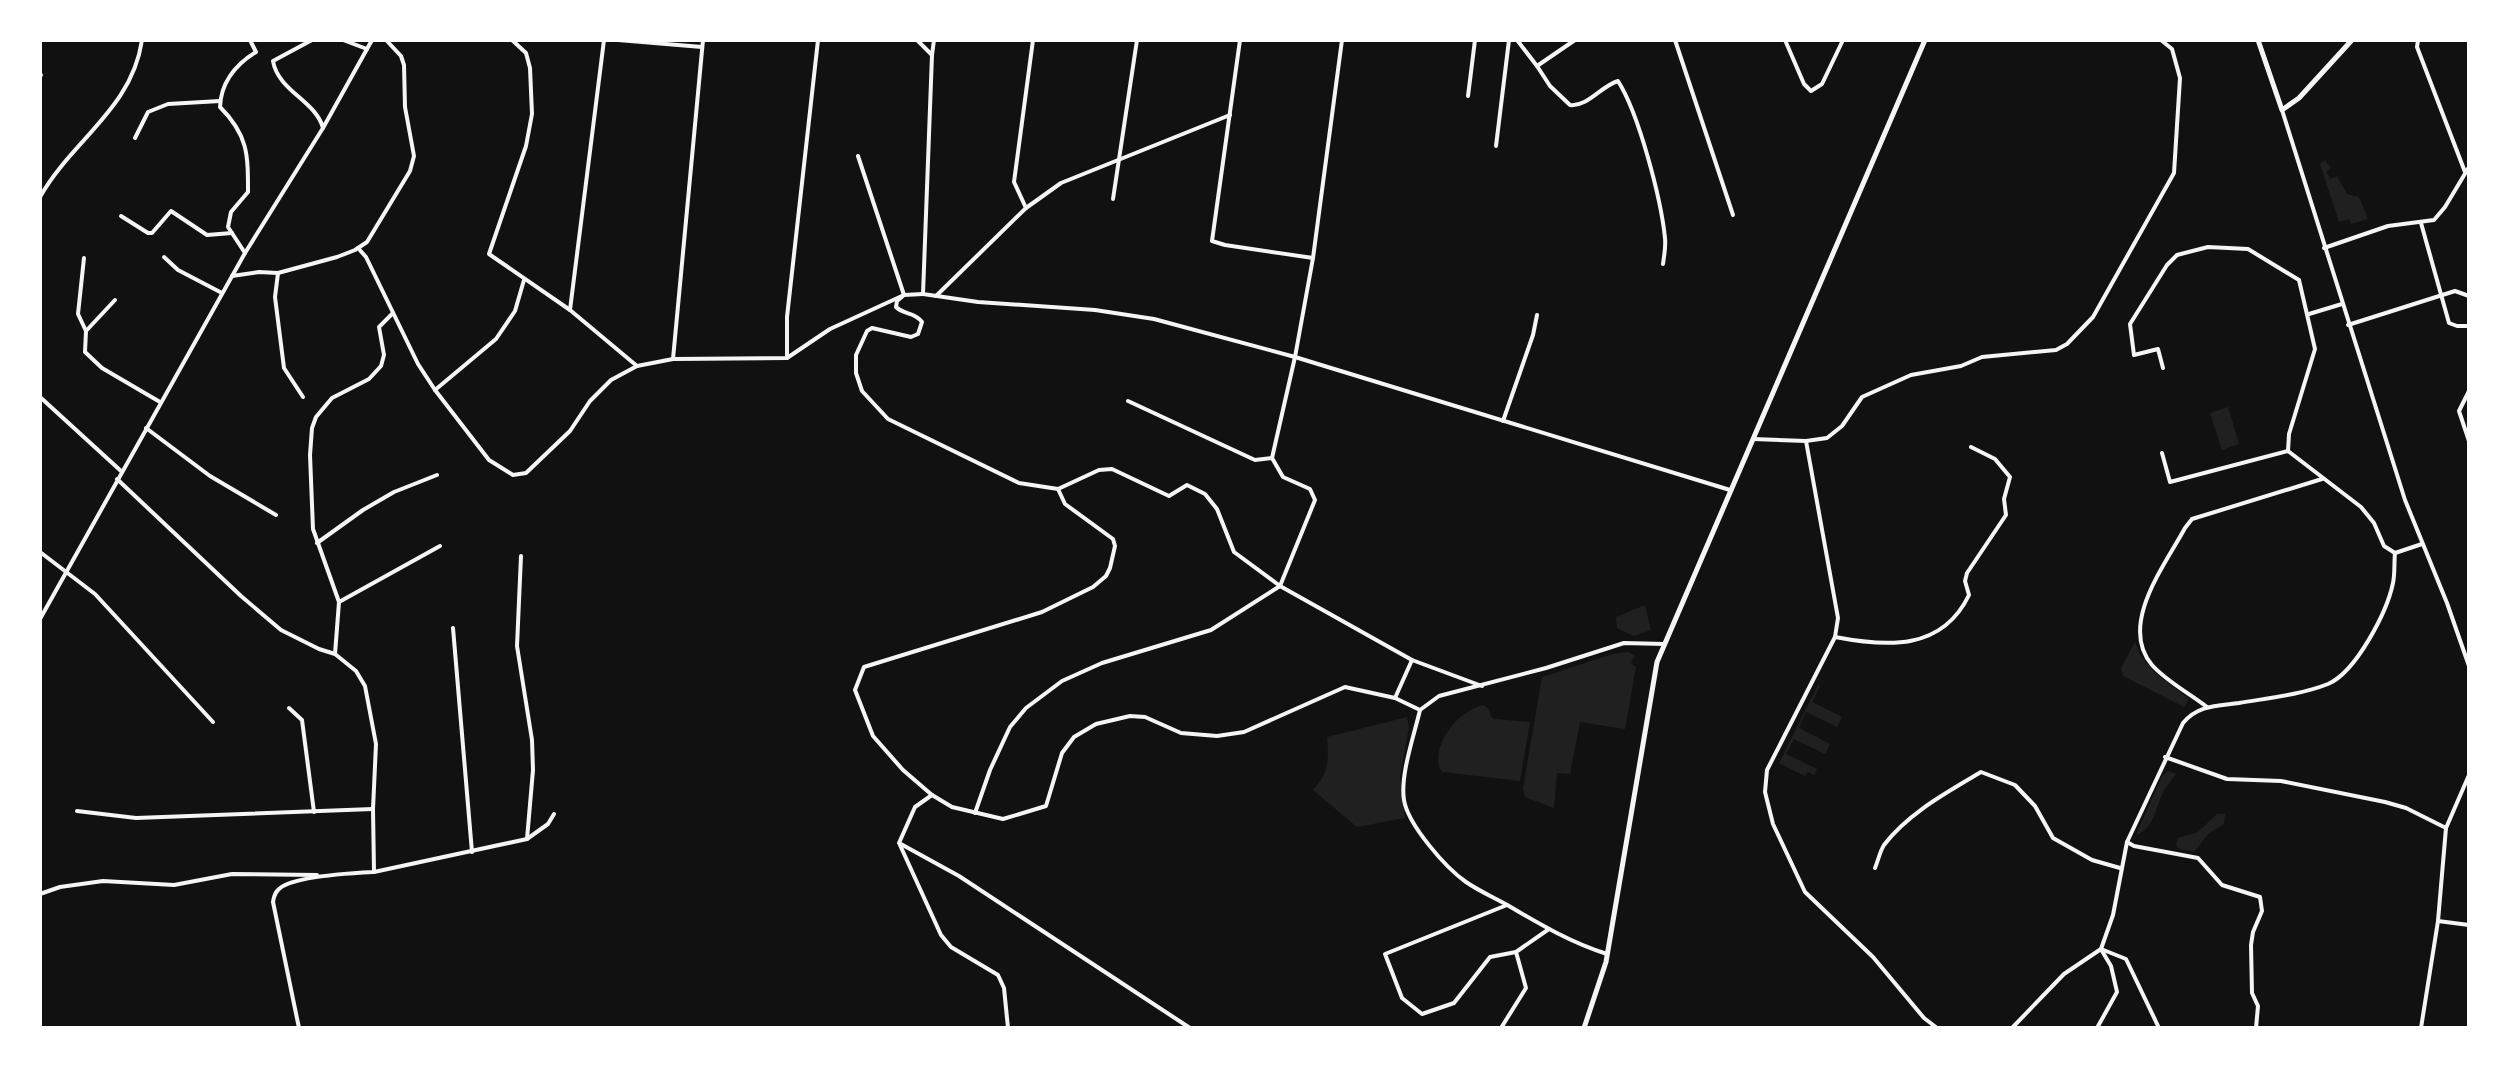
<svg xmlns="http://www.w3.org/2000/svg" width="2509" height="1068" font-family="'DejaVu Sans',sans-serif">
	<rect width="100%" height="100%" fill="#111"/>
	<g fill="#202020">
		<polygon points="2325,160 2331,168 2326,172 2331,179 2337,176 2347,194 2359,197 2368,219 2351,224 2349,219 2339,222 2320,164"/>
		<polygon points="2228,407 2239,444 2222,450 2210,413"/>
		<polygon points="1645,605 1651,630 1634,636 1617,628 1616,617"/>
		<polygon points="2135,642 2140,655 2155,673 2189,699 2184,707 2123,676 2121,668"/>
		<polygon points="1629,652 1635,656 1631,663 1636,667 1625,729 1580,722 1570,774 1557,773 1554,808 1525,797 1523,788 1542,677 1613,654"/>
		<polygon points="1818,685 1820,686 1812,702 1842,717 1837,727 1806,712 1799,728 1830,744 1825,754 1794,739 1786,754 1817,769 1814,775 1808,772 1805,776 1779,763"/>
		<path d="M1483,705L1489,709L1491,717L1495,719L1530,722L1520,781L1442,772L1439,767C1434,740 1459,711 1483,705Z"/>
		<path d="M1407,717L1409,727L1400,776L1405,818L1357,827L1313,790C1329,773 1329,760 1327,737Z"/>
		<path d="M2169,771L2176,774C2171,781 2164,789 2161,797C2155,812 2152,829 2136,835L2162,776Z"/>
		<polygon points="2217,814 2225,814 2224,824 2209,833 2194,852 2179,849 2176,845 2178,838 2198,832"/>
	</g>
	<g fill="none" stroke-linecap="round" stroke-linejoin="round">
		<g stroke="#f5f5f5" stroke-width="4">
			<path d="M312,40L273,61C278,91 316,101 323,128"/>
			<polyline points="343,40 367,49"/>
			<polyline points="512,40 526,53 530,68 532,114 526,146 489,254 570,310 637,366"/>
			<polyline points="618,40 702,47"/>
			<polyline points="1240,40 1212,241 1225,245 1313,258"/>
			<polyline points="1517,40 1537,66 1575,40"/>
			<polyline points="1675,40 1733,215"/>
			<polyline points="1785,40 1804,84 1811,91 1822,84 1843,40"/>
			<polyline points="2418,40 2417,47 2465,172"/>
			<polyline points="932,55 934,40"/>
			<path d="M1537,66L1550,86L1570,105C1588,107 1601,86 1618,81C1639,114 1661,199 1665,238C1666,247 1664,256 1663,264"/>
			<polyline points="40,76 41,75"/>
			<polyline points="1468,96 1475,40"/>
			<polyline points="135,138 148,112 168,104 220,101"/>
			<polyline points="1496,146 1509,40"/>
			<path d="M858,156L904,295L897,301L896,307C904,315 915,312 922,322L918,334L911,337L872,328L867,331L856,355V373L862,391L888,419L1019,483L1058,489L1099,470L1112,469L1169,496L1187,485L1205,494L1217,509L1234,552L1280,586L1412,660L1482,686"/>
			<path d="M40,197C72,140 132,109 142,40"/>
			<polyline points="1113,199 1137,40"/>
			<polyline points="1026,208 1014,182 1033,40"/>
			<polyline points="121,216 148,233 152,233 171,211 207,235 232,233"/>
			<polyline points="2421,223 2449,323 2457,326 2469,326"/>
			<polyline points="358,248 366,257 418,364 435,390 489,460 513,475 526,473 570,431 590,401 611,380 637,366 673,359 787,358 830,329 904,295 923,294"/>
			<polyline points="2324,248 2388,226 2434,220 2445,207 2469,167"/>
			<path d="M245,253L228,227L231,212L248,192C248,154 248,135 220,107C221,82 235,65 256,52L250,40"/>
			<polyline points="164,257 178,270 222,293"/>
			<polyline points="84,258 78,314 86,331 85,352 102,368 160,402"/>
			<polyline points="278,273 275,297 284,368 303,397"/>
			<polyline points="232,276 259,272 278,273 337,257 355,250 367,242 410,171 414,156 405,107 404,65 401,56 386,40"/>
			<polyline points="936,296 1026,208 1061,183 1230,115"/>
			<polyline points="570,310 604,40"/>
			<polyline points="2309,314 2342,304"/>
			<polyline points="2348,325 2455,291 2469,296"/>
			<polyline points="86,331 115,300"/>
			<polyline points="787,358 787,317 818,40"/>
			<polyline points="673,359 703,40"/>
			<polyline points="2163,368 2158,349 2134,355 2130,324 2167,265 2177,255 2208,247 2248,249 2299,280 2315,349 2289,434 2288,451"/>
			<polyline points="435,390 496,339 515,311 524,280"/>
			<polyline points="2469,391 2459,411 2469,441"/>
			<polyline points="40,397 121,471"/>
			<polyline points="1128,401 1255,460 1272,458"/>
			<polyline points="1503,421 1533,335 1537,315"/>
			<polyline points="146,428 210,476 276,515"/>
			<polyline points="1806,441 1827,438 1842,426 1862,397 1911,375 1961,366 1982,357 2056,350 2067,344 2093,317 2174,173 2180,78 2172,49 2161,40"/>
			<polyline points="2288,451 2361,507 2374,523 2384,546 2395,553"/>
			<polyline points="2162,453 2170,482 2288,451"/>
			<polyline points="1058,489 1065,504 1113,539 1115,546 1110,568 1106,576 1093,587 1042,612 864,667 855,690 873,736 903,770 932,795 952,807 1003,819 1046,806 1062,753 1074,737 1096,724 1130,716 1145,717 1181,733 1217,736 1244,732 1345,687 1395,698 1420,710"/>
			<polyline points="317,543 363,510 394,492 437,475"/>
			<polyline points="40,552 95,594 213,722"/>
			<polyline points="521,556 517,646 532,740 533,770 527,839"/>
			<polyline points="1280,586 1315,500 1310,489 1283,477 1272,458 1295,357 1313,258 1342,40"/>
			<polyline points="339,602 440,546"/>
			<polyline points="453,628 472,852"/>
			<path d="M1835,637C1887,647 1942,651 1969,595L1965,581L1967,573L2006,515L2004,499L2010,477L1995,459L1971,447"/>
			<polyline points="335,654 339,602 313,529 310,455 312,428 316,417 332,398 369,379 381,366 384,355 379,327 393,313"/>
			<polyline points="1395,698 1412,660"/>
			<path d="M2207,707C2189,693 2166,681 2152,665C2118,625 2165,565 2185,528L2192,519L2322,479"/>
			<polyline points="289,708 302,720 314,812"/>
			<polyline points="2165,757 2227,779 2281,781 2385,802 2406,808 2446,828"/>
			<polyline points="932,795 915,807 899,843 959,876 1190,1028"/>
			<polyline points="77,811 136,818 373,809"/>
			<polyline points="975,813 990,770 1010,727 1026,708 1062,681 1102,663 1211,630 1280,586"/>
			<polyline points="2127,842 2134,846 2198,858 2222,885 2260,897 2262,911 2253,932 2251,945 2252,993 2258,1006 2256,1028"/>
			<polyline points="900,845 941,935 951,947 998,975 1004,988 1008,1028"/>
			<path d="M1875,868C1878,861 1880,851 1884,845C1908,813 1948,792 1981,772L2015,785L2035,806L2053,838L2092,860L2120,868"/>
			<polyline points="374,872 527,839 548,824 554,814"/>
			<polyline points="40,894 60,887 103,881 174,885 232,874 317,875"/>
			<polyline points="1507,905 1385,954 1402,998 1422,1014 1454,1003 1490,957 1516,952"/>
			<polyline points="2438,921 2469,925"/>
			<polyline points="2101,949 2126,959 2159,1028"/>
			<path d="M1607,954C1572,943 1541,925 1509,906C1495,898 1479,891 1466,882C1446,868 1408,825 1404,800C1400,775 1414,736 1420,710L1439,696L1546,668L1624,643L1664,644"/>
			<polyline points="1501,1028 1526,988 1516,952 1549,929"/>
			<polyline points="2097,1028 2117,992 2111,966 2102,951"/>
		</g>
		<g stroke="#f5f5f5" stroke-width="4">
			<polyline points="917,40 932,55 923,294 978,302 1095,310 1154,319 1295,357 1730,490"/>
			<polyline points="2282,110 2405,500 2447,603 2469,666"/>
			<polyline points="1753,439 1806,441 1838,618 1835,637 1767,770 1765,792 1773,824 1805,892 1873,957 1924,1018 1937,1028"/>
			<path d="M117,479L241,596L281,630L319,649L335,654L356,671L365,686L376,744L373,809L374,872C354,873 290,876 278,890C274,894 274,897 273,902L299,1028"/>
			<polyline points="40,619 245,253 323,128 372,40"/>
			<path d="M2012,1028L2064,974L2101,949L2113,915L2127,842L2183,723C2198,705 2217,706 2239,703C2268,698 2300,695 2328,684C2356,672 2387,612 2393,583C2395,574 2394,563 2395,553L2422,544"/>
			<polyline points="2421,1028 2438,921 2446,828 2469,775"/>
		</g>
		<g stroke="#f5f5f5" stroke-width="5">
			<polyline points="2258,40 2282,110 2299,98 2352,40"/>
			<polyline points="1584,1028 1606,962 1657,662 1925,40"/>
		</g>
	</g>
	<rect width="2509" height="1068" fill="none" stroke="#ffffff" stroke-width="84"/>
</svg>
